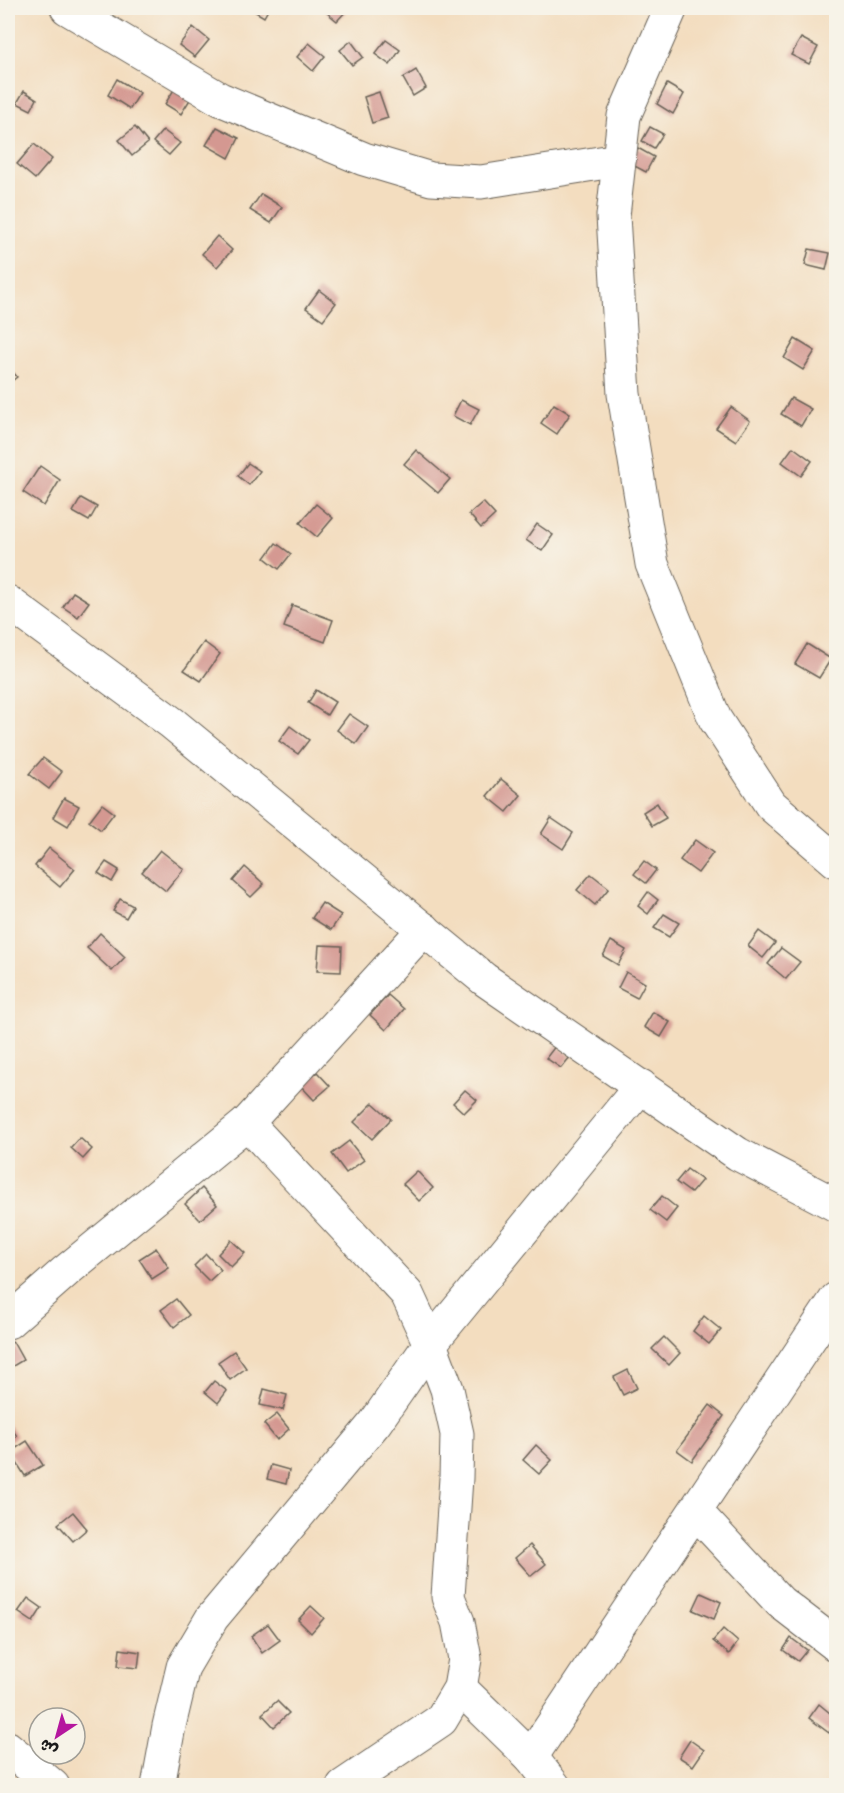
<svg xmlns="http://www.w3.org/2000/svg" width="844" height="1793" font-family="Kalam,'Playpen Sans Arabic',sans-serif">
	<rect width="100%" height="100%" fill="#f7f3e8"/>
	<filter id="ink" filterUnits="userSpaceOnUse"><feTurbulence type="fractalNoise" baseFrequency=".0167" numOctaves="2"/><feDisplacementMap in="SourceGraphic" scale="12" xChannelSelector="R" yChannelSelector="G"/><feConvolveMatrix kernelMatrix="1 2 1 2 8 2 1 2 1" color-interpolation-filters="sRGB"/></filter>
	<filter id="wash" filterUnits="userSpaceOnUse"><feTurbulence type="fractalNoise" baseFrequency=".008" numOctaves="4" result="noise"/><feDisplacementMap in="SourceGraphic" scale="24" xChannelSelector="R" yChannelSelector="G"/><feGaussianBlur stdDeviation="1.35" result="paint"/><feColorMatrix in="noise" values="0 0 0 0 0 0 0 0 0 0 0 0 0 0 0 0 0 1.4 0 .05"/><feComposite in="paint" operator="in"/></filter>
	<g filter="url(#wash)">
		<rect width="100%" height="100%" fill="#f3ddbf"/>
		<g id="blocks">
			<g fill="#d49891">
				<polygon points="249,8 269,8 264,17"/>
				<polygon points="330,8 346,8 348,9 337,21 326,12"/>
				<polygon points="193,27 209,40 195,57 179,45"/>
				<polygon points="801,38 818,47 809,64 791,55"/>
				<polygon points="386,40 400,50 390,65 375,54"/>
				<polygon points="351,41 363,57 352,65 340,50"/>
				<polygon points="309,43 325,56 313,71 297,57"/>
				<polygon points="416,70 426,88 413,96 403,78"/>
				<polygon points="117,79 140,93 130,109 108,95"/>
				<polygon points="667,84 684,94 673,114 657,104"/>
				<polygon points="175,88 191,98 181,114 165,104"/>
				<polygon points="24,91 37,99 31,110 17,103"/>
				<polygon points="379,92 388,118 372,123 364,97"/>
				<polygon points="135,127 148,143 132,156 119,140"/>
				<polygon points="217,127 239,138 229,158 206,145"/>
				<polygon points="650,127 663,134 654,148 642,141"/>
				<polygon points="163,130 180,143 169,155 153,142"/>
				<polygon points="34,144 52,159 35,179 17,164"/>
				<polygon points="636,147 654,157 646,172 627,162"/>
				<polygon points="261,194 282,207 271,223 250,210"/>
				<polygon points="217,236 232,250 217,267 202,254"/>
				<polygon points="809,249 830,253 826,270 805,265"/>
				<polygon points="319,290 336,303 323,320 306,308"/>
				<polygon points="795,339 815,351 803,370 784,358"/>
				<polygon points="8,366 17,377 8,384"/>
				<polygon points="791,398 811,409 801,426 781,414"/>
				<polygon points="461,400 479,409 470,425 453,416"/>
				<polygon points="554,404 570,414 557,434 541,423"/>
				<polygon points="731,407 750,421 736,441 716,428"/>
				<polygon points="793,447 812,461 801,476 782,462"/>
				<polygon points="416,450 450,479 438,493 404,464"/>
				<polygon points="248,463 260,471 249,485 238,476"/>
				<polygon points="40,466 60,480 44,506 23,492"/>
				<polygon points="81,498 97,507 89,521 73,512"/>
				<polygon points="483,502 495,515 481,528 469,514"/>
				<polygon points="316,504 333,518 317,537 300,523"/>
				<polygon points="537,524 553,535 542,551 526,540"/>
				<polygon points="276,543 291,554 279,569 265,558"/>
				<polygon points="73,592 89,602 78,617 63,607"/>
				<polygon points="292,605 333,620 325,642 284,627"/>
				<polygon points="204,642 220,654 201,681 184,670"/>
				<polygon points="807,644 831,659 819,678 795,664"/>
				<polygon points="316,690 335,702 327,715 308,703"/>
				<polygon points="349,714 368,727 356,744 337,730"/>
				<polygon points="290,726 309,740 298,754 279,741"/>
				<polygon points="43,758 62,772 49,789 29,774"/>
				<polygon points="501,779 521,795 507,812 487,796"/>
				<polygon points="64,798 79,806 68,826 53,817"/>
				<polygon points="657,803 666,818 652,826 643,812"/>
				<polygon points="102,804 114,813 101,830 89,821"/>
				<polygon points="551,818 573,833 563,849 541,834"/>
				<polygon points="695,840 713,853 698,873 680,860"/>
				<polygon points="49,848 75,869 60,887 35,866"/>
				<polygon points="160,850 184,869 166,891 142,872"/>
				<polygon points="644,861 656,870 646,883 634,874"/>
				<polygon points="106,862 119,870 112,882 98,873"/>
				<polygon points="245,867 264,884 251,897 233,881"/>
				<polygon points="591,874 609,888 595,905 577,890"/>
				<polygon points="648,892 658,900 648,914 638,906"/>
				<polygon points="120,899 133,906 126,918 113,911"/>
				<polygon points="322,903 341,915 331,930 312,918"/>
				<polygon points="664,914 679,923 669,937 654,928"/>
				<polygon points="759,931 775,943 763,958 748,946"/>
				<polygon points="100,933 125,957 112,971 87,948"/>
				<polygon points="611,941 626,950 618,965 603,956"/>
				<polygon points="319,945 342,946 341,972 317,971"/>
				<polygon points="781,948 800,962 786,979 768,964"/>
				<polygon points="626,972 645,983 637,998 618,988"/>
				<polygon points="388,995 404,1009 386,1030 370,1015"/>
				<polygon points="653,1012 670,1022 661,1037 644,1027"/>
				<polygon points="556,1045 571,1056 561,1068 546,1058"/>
				<polygon points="317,1072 330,1086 314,1100 301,1086"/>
				<polygon points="465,1090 477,1100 464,1113 453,1103"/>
				<polygon points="373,1103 391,1119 372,1139 354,1122"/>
				<polygon points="80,1138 92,1149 83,1159 71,1148"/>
				<polygon points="349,1141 364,1160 346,1173 332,1154"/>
				<polygon points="687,1169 702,1180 691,1193 676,1182"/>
				<polygon points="417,1171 433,1188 419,1201 403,1184"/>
				<polygon points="202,1188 217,1205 200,1220 185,1204"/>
				<polygon points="662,1196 677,1208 666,1222 650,1210"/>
				<polygon points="231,1240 245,1253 231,1267 218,1254"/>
				<polygon points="156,1248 169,1268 152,1279 139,1259"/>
				<polygon points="206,1254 221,1270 209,1281 194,1266"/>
				<polygon points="176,1299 189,1315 174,1327 161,1310"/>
				<polygon points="704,1316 721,1330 709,1344 693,1331"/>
				<polygon points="664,1337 680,1353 669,1365 652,1349"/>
				<polygon points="13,1342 23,1360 8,1369 8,1345"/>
				<polygon points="234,1351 246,1368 230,1380 218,1362"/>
				<polygon points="628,1370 637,1388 623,1395 614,1377"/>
				<polygon points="214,1381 227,1391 218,1403 205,1392"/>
				<polygon points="264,1389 287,1395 283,1410 260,1405"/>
				<polygon points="710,1405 724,1416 692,1461 677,1450"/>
				<polygon points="277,1414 289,1429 277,1440 264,1424"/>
				<polygon points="8,1424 17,1436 8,1443"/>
				<polygon points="27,1441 43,1465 25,1476 10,1452"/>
				<polygon points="536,1445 552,1460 539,1474 523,1460"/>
				<polygon points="271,1465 289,1470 286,1484 267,1479"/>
				<polygon points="73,1512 87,1529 73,1541 58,1524"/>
				<polygon points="530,1545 546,1564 531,1576 515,1558"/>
				<polygon points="701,1593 721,1602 714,1619 693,1610"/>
				<polygon points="28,1598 42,1608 33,1622 18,1612"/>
				<polygon points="311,1606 324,1618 311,1633 298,1620"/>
				<polygon points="268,1624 280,1640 262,1653 251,1636"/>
				<polygon points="723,1629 738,1642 729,1654 713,1641"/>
				<polygon points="791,1638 807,1650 798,1661 783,1650"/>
				<polygon points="120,1649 140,1652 138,1668 118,1666"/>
				<polygon points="277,1701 289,1713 274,1727 262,1714"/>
				<polygon points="819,1704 836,1718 836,1722 829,1733 809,1718"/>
				<polygon points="690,1740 704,1750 693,1766 679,1757"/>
			</g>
		</g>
	</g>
	<g filter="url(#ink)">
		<use href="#blocks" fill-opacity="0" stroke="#676055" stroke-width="1.5"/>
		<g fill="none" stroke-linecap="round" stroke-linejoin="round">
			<g stroke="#676055" stroke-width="35">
				<g id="street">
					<polyline points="67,8 220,99 364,159 431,179 481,182 619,160"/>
					<polyline points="671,8 624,116 613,216 624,394 652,564 715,719 771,805 836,861"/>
					<polyline points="8,602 172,723 484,979 738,1154 836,1205"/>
					<polyline points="247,1123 407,1294 430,1344 447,1389 457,1434 456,1478 448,1597 458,1622 465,1659 460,1688 441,1720 343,1786"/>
					<polyline points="8,1322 66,1271 247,1123 424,929"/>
					<polyline points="696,1512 780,1602 836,1645"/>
					<polyline points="460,1688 531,1757 554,1786"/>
					<polyline points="8,1748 53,1786"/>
					<polyline points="531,1757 836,1299"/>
					<polyline points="158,1786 169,1726 183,1667 212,1618 375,1423 430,1344 641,1086"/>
				</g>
			</g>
			<use href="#street" stroke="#fff" stroke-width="33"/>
		</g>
	</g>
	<rect width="844" height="1793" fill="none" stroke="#f7f3e8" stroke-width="30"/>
	<g transform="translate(57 1736) rotate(216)"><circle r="28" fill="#f7f3e8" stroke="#9f9d96" stroke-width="1.5"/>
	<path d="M0-4.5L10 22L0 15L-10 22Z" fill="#b5179e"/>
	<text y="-9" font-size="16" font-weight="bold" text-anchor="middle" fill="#1c1c1c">ش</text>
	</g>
</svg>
